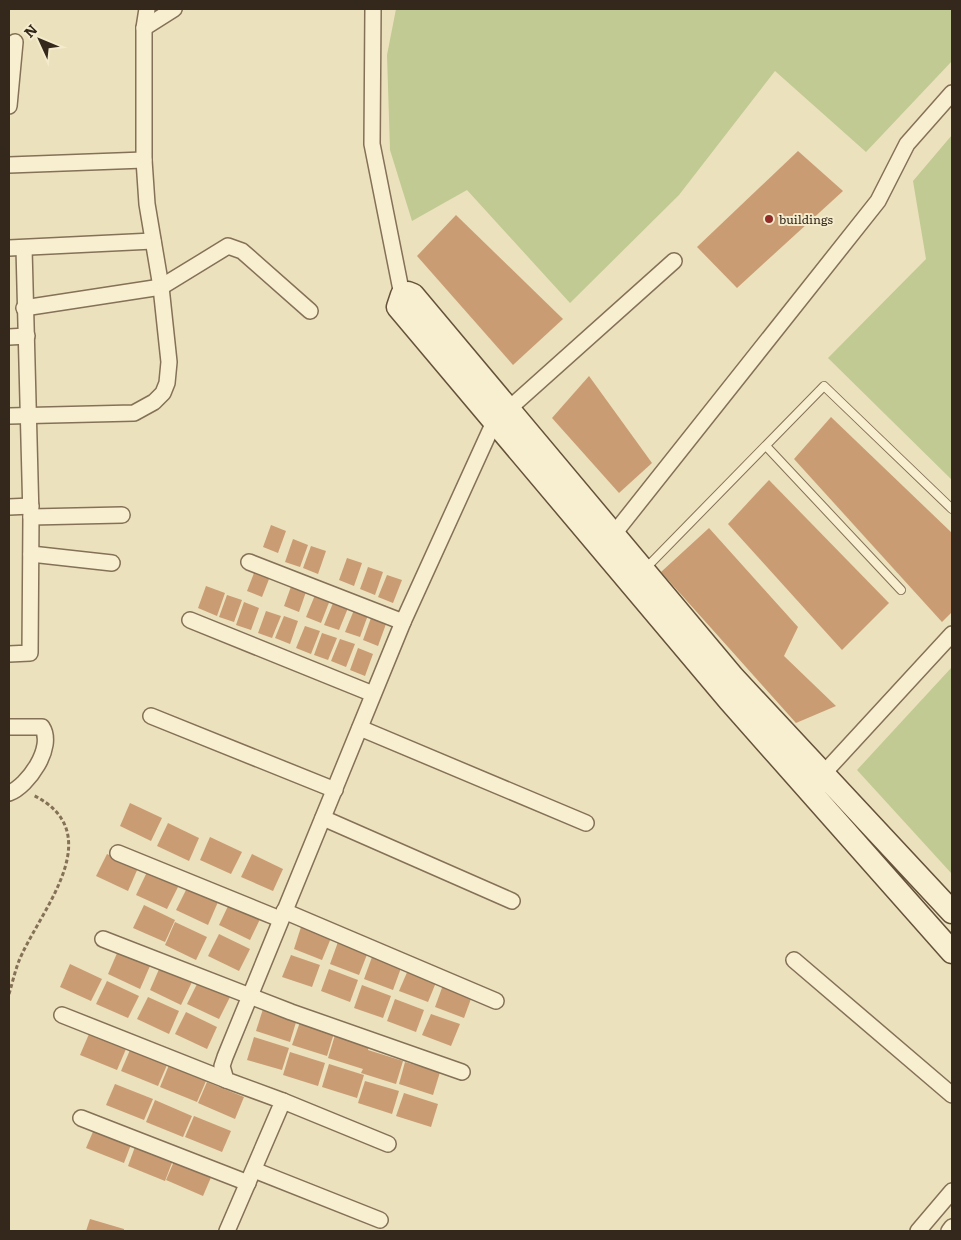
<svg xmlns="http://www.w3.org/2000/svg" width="961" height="1240" font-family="Literata,serif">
	<rect width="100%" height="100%" fill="#ece1bd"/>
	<g fill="#c1ca92">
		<polygon points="396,9 952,9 952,61 866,152 775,71 679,195 570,303 467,190 412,221 390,150 387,55"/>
		<polygon points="952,135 952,480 828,358 926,259 913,181"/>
		<polygon points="952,667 952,874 857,770"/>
	</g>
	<g fill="#ca9c73">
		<polygon points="798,151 843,191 737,288 697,247"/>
		<polygon points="456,215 563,319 513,365 417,256"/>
		<polygon points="589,376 652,463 619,493 552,418"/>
		<polygon points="831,417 952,533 952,612 942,622 794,459"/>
		<polygon points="769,480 889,603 842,650 728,524"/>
		<polygon points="271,525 286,531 278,553 263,547"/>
		<polygon points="709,528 798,627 784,656 836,706 796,723 661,572"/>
		<polygon points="293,539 308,545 300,567 285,562"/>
		<polygon points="311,546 326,551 318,574 303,568"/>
		<polygon points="347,558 362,563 354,586 339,580"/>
		<polygon points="368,567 383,572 375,595 360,589"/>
		<polygon points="256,568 271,574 262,597 247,591"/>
		<polygon points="387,575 402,580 393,603 378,597"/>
		<polygon points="292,584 307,589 299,612 284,606"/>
		<polygon points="206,586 225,593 217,616 198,608"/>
		<polygon points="227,595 242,600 234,622 219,617"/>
		<polygon points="315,595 330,600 321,623 306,617"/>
		<polygon points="244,602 259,608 251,630 236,625"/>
		<polygon points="333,603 348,608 339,630 324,625"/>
		<polygon points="354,610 368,615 360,637 345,632"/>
		<polygon points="266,611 281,616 272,638 258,633"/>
		<polygon points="284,616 298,621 290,644 275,638"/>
		<polygon points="371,618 386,624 378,646 363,640"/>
		<polygon points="305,626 320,631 311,654 296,648"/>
		<polygon points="322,633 337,638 328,660 314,655"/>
		<polygon points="340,639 355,644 346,667 331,661"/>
		<polygon points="358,648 373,654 365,676 350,670"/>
		<polygon points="130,803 162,818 151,841 120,826"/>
		<polygon points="168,823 199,838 189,861 157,846"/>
		<polygon points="210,837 242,852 231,874 200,860"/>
		<polygon points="107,854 138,868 128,891 96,876"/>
		<polygon points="252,854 283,869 273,891 241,877"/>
		<polygon points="147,872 178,887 167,909 136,895"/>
		<polygon points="187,888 218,902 208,925 176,910"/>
		<polygon points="230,902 261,917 250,940 219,925"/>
		<polygon points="144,905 175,920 165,942 133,928"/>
		<polygon points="175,922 207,937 196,960 165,945"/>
		<polygon points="301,927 331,938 322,960 294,949"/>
		<polygon points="219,934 250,949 239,971 208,956"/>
		<polygon points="338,942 368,952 359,975 330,964"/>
		<polygon points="118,951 150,966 140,989 108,974"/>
		<polygon points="291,955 320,965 312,987 282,977"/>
		<polygon points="372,957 401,968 393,990 364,979"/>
		<polygon points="70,964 102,979 91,1001 60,987"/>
		<polygon points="160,967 192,982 181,1005 150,990"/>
		<polygon points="329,969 358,980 350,1002 321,991"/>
		<polygon points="408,970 437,980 428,1002 399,991"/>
		<polygon points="107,981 139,996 128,1018 96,1004"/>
		<polygon points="198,982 230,997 219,1019 187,1004"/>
		<polygon points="362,985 391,996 383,1018 354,1008"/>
		<polygon points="443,985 472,996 464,1018 435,1007"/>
		<polygon points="148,997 179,1011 169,1034 137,1019"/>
		<polygon points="395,999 424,1010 416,1032 387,1021"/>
		<polygon points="263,1009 297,1019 290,1042 256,1031"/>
		<polygon points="186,1012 217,1027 207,1049 175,1034"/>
		<polygon points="431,1014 460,1024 451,1046 422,1035"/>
		<polygon points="300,1022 334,1033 327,1056 292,1045"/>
		<polygon points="89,1034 126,1049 117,1070 80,1055"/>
		<polygon points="335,1035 369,1046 368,1050 403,1061 396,1084 361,1073 363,1069 328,1058"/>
		<polygon points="254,1037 289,1048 282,1070 247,1060"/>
		<polygon points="130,1050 167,1065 158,1086 121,1071"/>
		<polygon points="290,1052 325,1063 318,1086 283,1075"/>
		<polygon points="405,1062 440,1072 433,1095 399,1084"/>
		<polygon points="329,1064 364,1075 357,1098 322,1087"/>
		<polygon points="169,1065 206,1081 197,1102 160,1087"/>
		<polygon points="365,1081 399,1091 392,1114 358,1103"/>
		<polygon points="207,1082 244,1097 235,1119 198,1103"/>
		<polygon points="115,1084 153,1099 144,1120 106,1105"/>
		<polygon points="404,1093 438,1104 431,1127 396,1116"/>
		<polygon points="155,1100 192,1116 183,1137 146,1122"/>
		<polygon points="194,1116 231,1131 222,1152 185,1137"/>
		<polygon points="95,1127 132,1142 124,1163 86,1148"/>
		<polygon points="136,1144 173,1160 165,1181 128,1166"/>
		<polygon points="175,1159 212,1175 203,1196 166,1180"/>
		<polygon points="90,1219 124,1229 124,1231 86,1231"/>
	</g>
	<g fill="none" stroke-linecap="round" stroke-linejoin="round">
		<g stroke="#847157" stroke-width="10">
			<g id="lane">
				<polyline points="766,446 901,590"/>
				<polyline points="645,569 824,386 952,509"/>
			</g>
		</g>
		<g stroke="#847157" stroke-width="18">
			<g id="street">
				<polyline points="373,9 372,144 402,295"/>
				<polyline points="144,28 174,9"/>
				<polyline points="9,106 15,42"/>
				<polyline points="9,165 144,160"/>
				<polyline points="9,248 153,241"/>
				<polyline points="24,308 161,287 228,246 242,251 310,311"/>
				<polyline points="9,337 27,336"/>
				<polyline points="9,416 134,413 154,402 163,393 167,383 169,362 161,287 147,204 144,160 144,28 147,9"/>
				<polyline points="9,507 31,506"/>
				<polyline points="31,517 122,515"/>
				<polyline points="613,535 878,201 907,144 952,93"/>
				<polyline points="31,554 112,563"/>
				<polyline points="249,562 403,622"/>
				<polyline points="190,620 373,694"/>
				<polyline points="9,654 30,653 31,517 24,248"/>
				<polyline points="151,716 335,790"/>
				<path d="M9,727H42C55,747 28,786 9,793"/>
				<polyline points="360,728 586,823"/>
				<polyline points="823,774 952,634"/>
				<polyline points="323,818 512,901"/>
				<polyline points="118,853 280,919"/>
				<polyline points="284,911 496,1001"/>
				<polyline points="103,939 291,1012 462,1072"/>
				<polyline points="794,960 952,1095"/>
				<polyline points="62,1015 226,1080"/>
				<polyline points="283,1101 388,1144"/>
				<polyline points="81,1118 248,1183"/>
				<polyline points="254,1170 380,1220"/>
				<polyline points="227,1231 283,1101 226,1080 222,1066 225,1057 403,622 494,422 674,261"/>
				<polyline points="918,1231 952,1191"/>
				<polyline points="949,1231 952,1227"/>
			</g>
		</g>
		<g stroke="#65523a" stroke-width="25">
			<polyline id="secondary" points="952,912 733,677 413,295 408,293 402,295 398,307 729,700 952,952"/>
		</g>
		<path stroke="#847157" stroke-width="3" stroke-dasharray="4 2.5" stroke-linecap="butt" d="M9,994C13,981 16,966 22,954C45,905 108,832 33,795"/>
		<use href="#lane" stroke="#f8eed0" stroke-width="8"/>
		<use href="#street" stroke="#f8eed0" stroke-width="15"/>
		<use href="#secondary" stroke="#f8eed0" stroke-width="22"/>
	</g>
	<circle fill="#922c28" stroke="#f4ebcc" stroke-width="2" cx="769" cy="219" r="5"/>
	<g text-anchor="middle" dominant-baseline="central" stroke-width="4" stroke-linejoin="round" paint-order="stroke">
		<g font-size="12" fill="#33281b" stroke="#f4ebcc" text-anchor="start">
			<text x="779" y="219">buildings</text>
		</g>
	</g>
	<rect width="961" height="1240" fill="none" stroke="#33281b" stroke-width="20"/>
	<g transform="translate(40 40) rotate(314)" stroke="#f4ebcc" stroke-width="4" paint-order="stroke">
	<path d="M0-4L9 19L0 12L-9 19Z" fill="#33281b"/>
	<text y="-8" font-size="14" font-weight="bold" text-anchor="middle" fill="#33281b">N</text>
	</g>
</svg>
